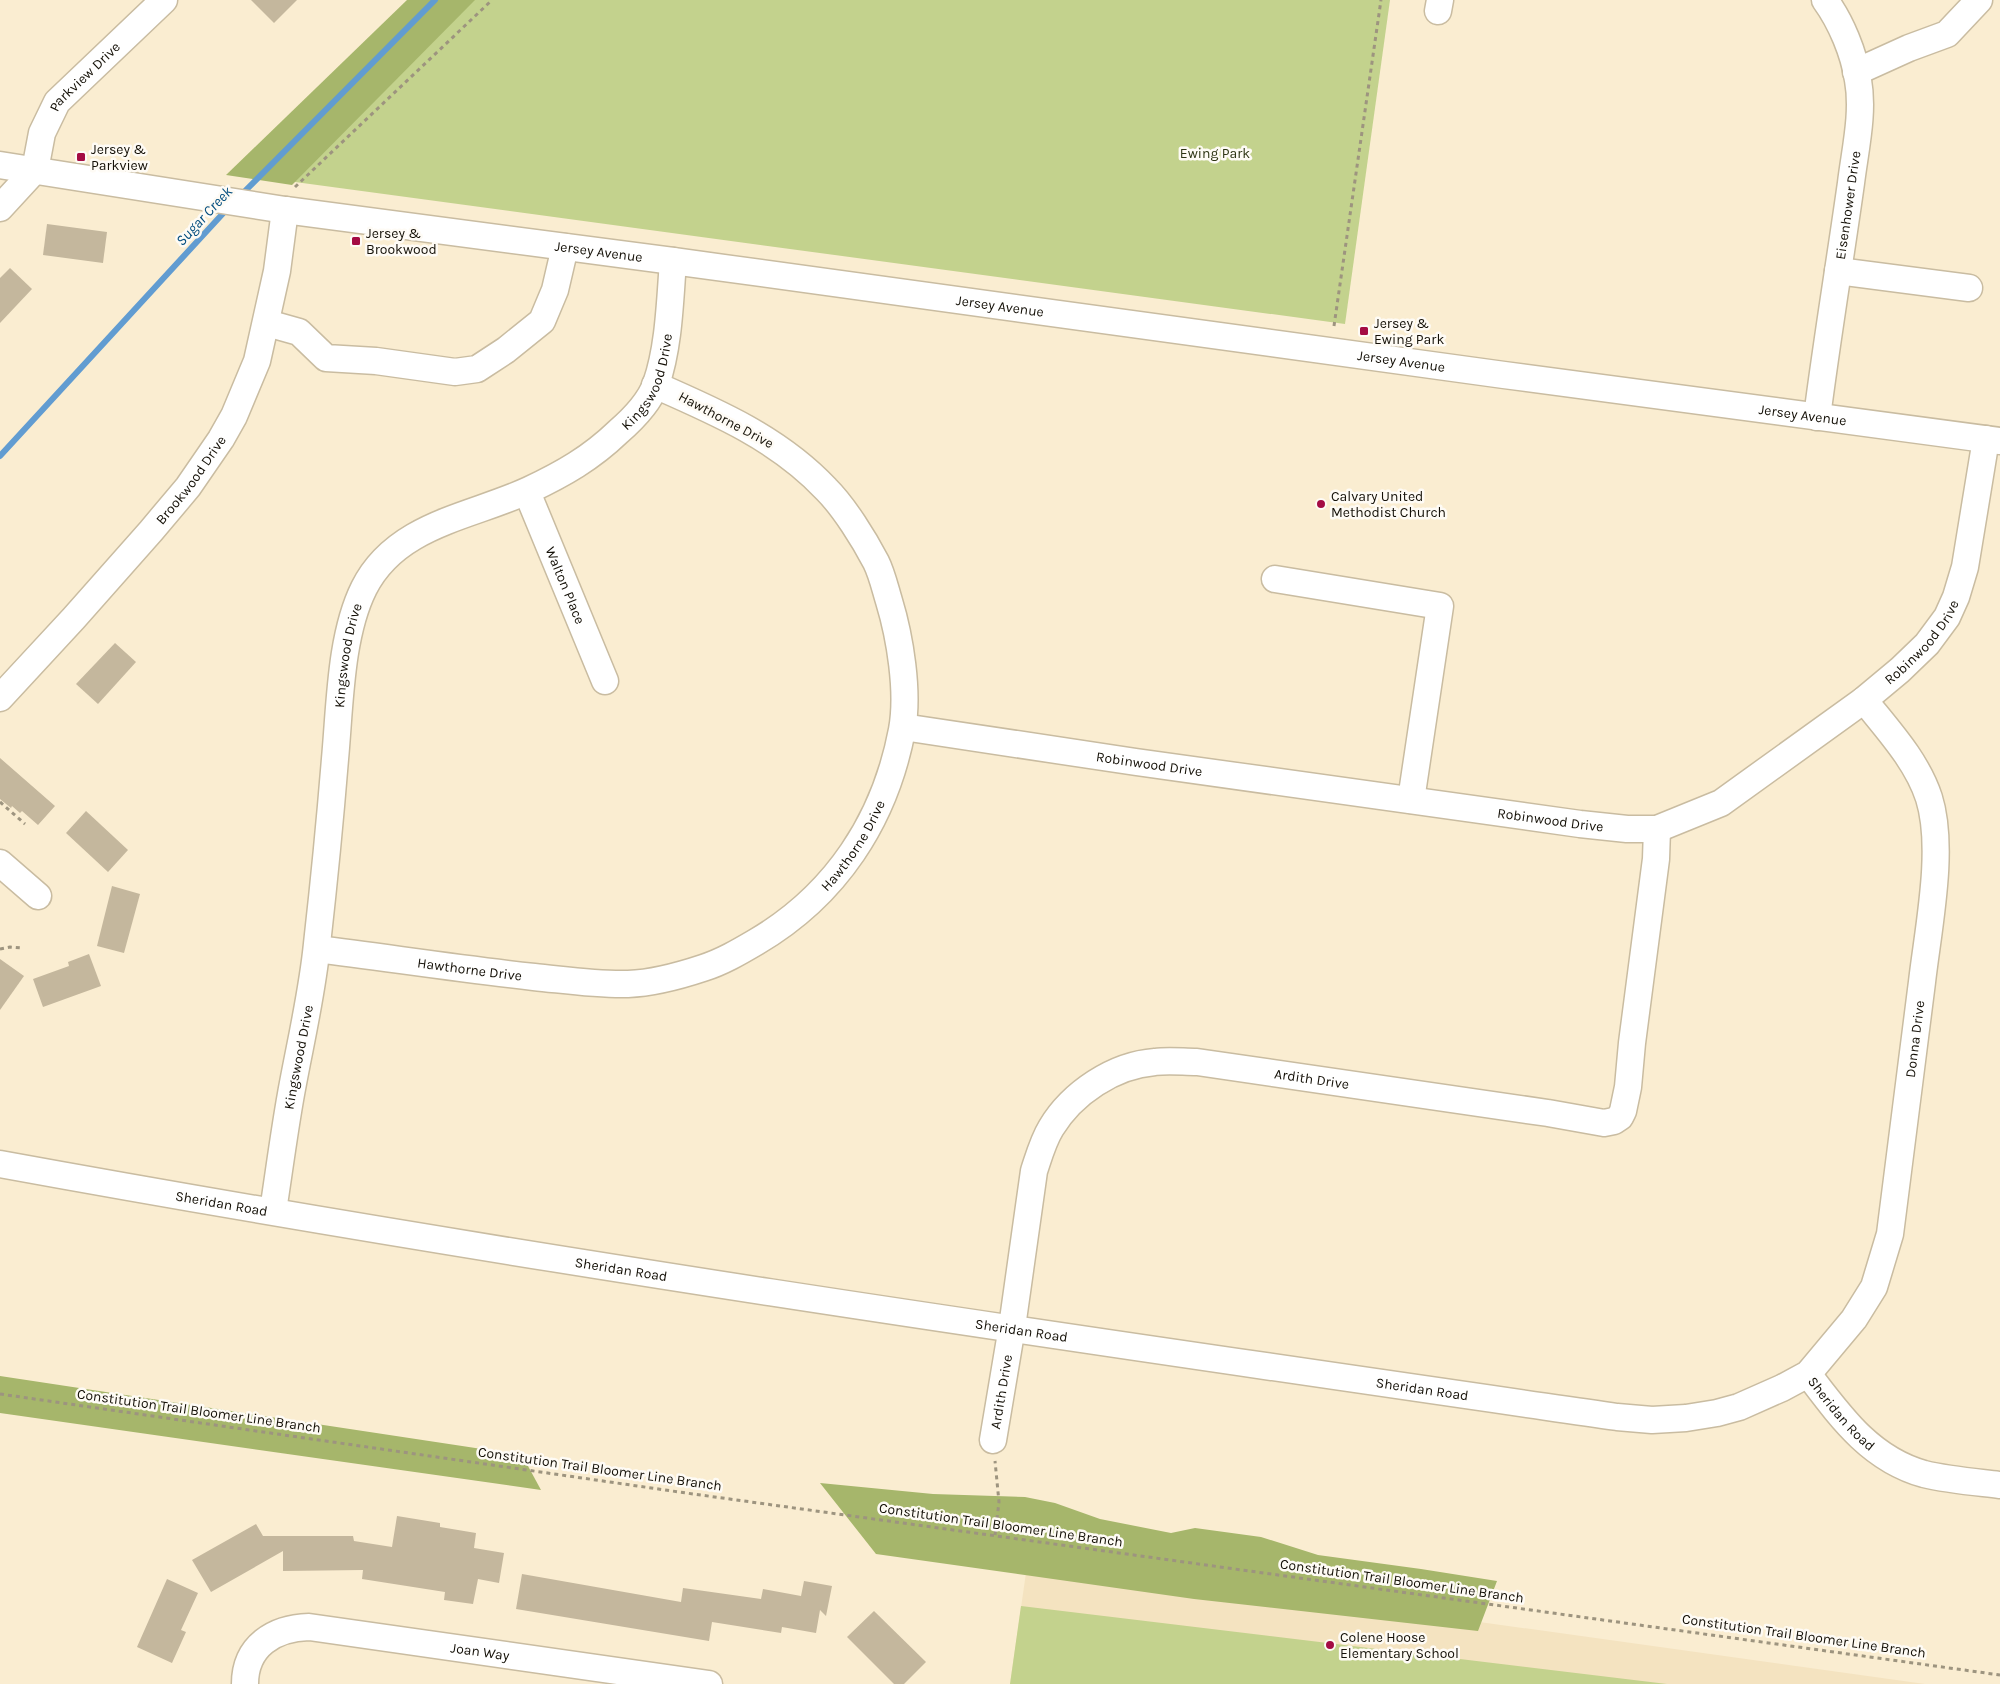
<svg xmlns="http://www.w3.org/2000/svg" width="2000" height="1684" font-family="Karla,sans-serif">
	<rect width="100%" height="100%" fill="#faedd1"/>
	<polygon fill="#f4e3c0" points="1028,1559 1925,1684 1010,1684"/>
	<g fill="#c3d28d">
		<polygon points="436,0 1390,0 1345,324 258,177"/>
		<polygon points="1021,1606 1667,1684 1010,1684"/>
	</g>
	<g fill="#a6b66b">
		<polygon points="407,0 475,0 292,185 226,175"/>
		<polygon points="0,1376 522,1455 541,1490 0,1413"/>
		<polygon points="820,1483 933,1494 1025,1497 1055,1503 1100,1519 1171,1533 1195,1528 1261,1537 1318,1555 1421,1569 1497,1581 1478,1631 1194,1599 876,1554"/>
	</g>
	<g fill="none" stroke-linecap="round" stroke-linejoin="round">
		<g stroke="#619cd1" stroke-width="6">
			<polyline points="240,196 435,0"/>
			<polyline points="0,456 228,208"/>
		</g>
	</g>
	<g fill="#c4b79d">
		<polygon points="251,0 297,0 274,23"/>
		<polygon points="47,224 107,232 103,263 43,255"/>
		<polygon points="10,268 32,289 0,323 0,278"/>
		<polygon points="115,643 136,662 98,704 76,684"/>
		<polygon points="0,758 55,806 38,825 22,811 20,813 12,806 11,808 0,799"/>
		<polygon points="86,811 128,850 108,872 66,833"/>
		<polygon points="112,886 140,894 124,953 97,946"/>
		<polygon points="89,954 101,986 43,1007 33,979 69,966 68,962"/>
		<polygon points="0,959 24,976 0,1010"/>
		<polygon points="397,1516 440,1523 440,1527 476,1533 474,1548 504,1553 499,1583 478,1579 473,1604 444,1600 445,1592 362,1579 363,1570 283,1571 283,1551 211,1592 192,1560 256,1524 263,1536 353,1536 354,1541 392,1547"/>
		<polygon points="522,1574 681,1602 683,1588 761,1599 763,1589 801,1596 804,1581 832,1586 826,1616 820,1610 816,1633 782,1627 781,1633 712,1622 709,1641 516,1609"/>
		<polygon points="167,1579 198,1593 181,1630 186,1632 172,1663 137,1647"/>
		<polygon points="874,1611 926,1662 904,1684 894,1684 847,1637"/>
	</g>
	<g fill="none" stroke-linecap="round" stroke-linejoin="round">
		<g stroke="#c9bca1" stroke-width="29">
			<g id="minor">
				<polyline points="1438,11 1440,0"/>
				<polyline points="1856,72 1909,48 1947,34 1979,0"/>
				<path id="s1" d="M0,165L285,210L673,261L1504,375L2000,441"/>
				<path id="s2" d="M0,208L35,170L42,133L57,102L164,0"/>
				<polyline points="1838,271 1969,288"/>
				<polyline points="267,323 299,332 326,358 376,361 455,372 477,369 506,350 542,321 555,290 565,247"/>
				<path id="s3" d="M1817,417C1827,339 1840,261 1851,183C1855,150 1864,113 1858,80C1854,53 1841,22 1825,0"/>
				<path id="s4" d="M527,492L605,681"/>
				<polyline points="1275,579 1440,606 1411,800"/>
				<path id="s5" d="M0,698L74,618L151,531L188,487L221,439L234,416L257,361L277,271L285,210"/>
				<path id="s6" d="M903,727L1136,762L1580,824L1627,829H1657L1721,803L1864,700L1900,670L1927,644L1947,617L1956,597L1965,567L1986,439"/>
				<polyline points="0,863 38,896"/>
				<path id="s7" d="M317,949C389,958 461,969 534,977C565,980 597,985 628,984C653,983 679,976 703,968C722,962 739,952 756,942C836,895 885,820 902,730C909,692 900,637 889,601C885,588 882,574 876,562C864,539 844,507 826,489C779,439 717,412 655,385"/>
				<path id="s8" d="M0,1164C537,1262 1077,1339 1617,1417L1652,1420L1686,1418L1717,1413L1739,1407L1782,1388L1808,1374L1854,1319L1874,1287L1890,1234C1901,1150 1911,1066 1922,982C1928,929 1945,849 1929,798C1917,761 1888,730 1864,700"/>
				<path id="s9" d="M273,1211C279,1172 284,1133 291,1094C300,1044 312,995 317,944C324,882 330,821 335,759C340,706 340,636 364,588C396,524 471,517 529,490C563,474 591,458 618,432C633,419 649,403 656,384C669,347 670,300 673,261"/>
				<path id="s10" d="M1808,1374C1840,1416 1870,1459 1924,1474C1949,1480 1975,1482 2000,1485"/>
				<path id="s11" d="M993,1440L1012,1327L1034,1171C1039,1156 1043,1141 1051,1128C1072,1093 1114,1065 1155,1062C1169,1060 1183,1062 1197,1062L1548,1113L1604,1123L1614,1121L1620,1117L1623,1111L1628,1087L1632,1043L1656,859L1657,829"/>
				<path id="s12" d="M245,1684C245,1646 274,1628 309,1627L709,1684"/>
			</g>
		</g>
		<g stroke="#9d947f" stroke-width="3" stroke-dasharray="4 4" stroke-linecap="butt">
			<polyline points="295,187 492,0"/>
			<polyline points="1334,326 1381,0"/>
			<polyline points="0,802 25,824"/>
			<polyline points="0,949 10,947 22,948"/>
			<polyline points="0,1394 679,1492 2000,1675"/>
			<polyline points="995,1535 999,1502 995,1461"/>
		</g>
		<use href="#minor" stroke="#fff" stroke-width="26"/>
	</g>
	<g fill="#a40b43" stroke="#fefbf5" stroke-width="2">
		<rect x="76" y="152" width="10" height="10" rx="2.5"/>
		<rect x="351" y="236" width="10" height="10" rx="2.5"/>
		<rect x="1359" y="326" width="10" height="10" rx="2.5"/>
		<circle cx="1321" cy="504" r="5"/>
		<circle cx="1330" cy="1645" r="5"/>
	</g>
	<g text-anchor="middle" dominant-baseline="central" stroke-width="5" stroke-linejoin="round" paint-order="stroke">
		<g font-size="14" fill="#141007" stroke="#fefbf5">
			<text stroke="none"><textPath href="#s2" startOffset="161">Parkview Drive</textPath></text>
			<text stroke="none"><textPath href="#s3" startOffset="214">Eisenhower Drive</textPath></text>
			<text stroke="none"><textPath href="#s1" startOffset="605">Jersey Avenue</textPath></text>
			<text stroke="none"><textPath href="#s1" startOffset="1010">Jersey Avenue</textPath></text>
			<text stroke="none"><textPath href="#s1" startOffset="1415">Jersey Avenue</textPath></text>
			<text stroke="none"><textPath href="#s9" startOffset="995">Kingswood Drive</textPath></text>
			<text stroke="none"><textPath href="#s1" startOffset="1820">Jersey Avenue</textPath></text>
			<text transform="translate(726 420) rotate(28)">Hawthorne Drive</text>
			<text stroke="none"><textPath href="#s5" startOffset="290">Brookwood Drive</textPath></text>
			<text stroke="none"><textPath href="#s4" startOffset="101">Walton Place</textPath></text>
			<text stroke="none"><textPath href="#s6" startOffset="1089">Robinwood Drive</textPath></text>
			<text stroke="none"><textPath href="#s9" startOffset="561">Kingswood Drive</textPath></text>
			<text stroke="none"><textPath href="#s6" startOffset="249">Robinwood Drive</textPath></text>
			<text stroke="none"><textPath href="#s6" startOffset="654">Robinwood Drive</textPath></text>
			<text stroke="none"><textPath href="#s7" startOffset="588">Hawthorne Drive</textPath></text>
			<text stroke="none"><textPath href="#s7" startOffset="154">Hawthorne Drive</textPath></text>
			<text stroke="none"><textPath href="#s8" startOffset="2198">Donna Drive</textPath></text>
			<text stroke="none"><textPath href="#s9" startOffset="156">Kingswood Drive</textPath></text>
			<text stroke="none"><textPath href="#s11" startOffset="604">Ardith Drive</textPath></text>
			<text stroke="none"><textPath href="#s8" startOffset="225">Sheridan Road</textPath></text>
			<text stroke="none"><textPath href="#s8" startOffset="630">Sheridan Road</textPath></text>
			<text stroke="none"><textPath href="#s8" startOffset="1035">Sheridan Road</textPath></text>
			<text stroke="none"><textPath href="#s8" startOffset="1440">Sheridan Road</textPath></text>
			<text stroke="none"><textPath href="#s11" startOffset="49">Ardith Drive</textPath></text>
			<text transform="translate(199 1411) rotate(8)">Constitution Trail Bloomer Line Branch</text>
			<text stroke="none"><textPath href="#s10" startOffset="52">Sheridan Road</textPath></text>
			<text transform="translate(600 1469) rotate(8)">Constitution Trail Bloomer Line Branch</text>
			<text transform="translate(1001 1525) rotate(8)">Constitution Trail Bloomer Line Branch</text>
			<text transform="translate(1402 1581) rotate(8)">Constitution Trail Bloomer Line Branch</text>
			<text transform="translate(1804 1636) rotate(8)">Constitution Trail Bloomer Line Branch</text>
			<text stroke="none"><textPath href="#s12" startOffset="269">Joan Way</textPath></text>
		</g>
		<g font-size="14" fill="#141007" stroke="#fefbf5" text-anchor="start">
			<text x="91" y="149">Jersey &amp;<tspan x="91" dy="16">Parkview</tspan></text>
			<text x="366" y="233">Jersey &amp;<tspan x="366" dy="16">Brookwood</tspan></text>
			<text x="1374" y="323">Jersey &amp;<tspan x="1374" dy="16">Ewing Park</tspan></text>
			<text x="1331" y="496">Calvary United<tspan x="1331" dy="16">Methodist Church</tspan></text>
			<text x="1340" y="1637">Colene Hoose<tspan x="1340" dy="16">Elementary School</tspan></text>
		</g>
		<g font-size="14" fill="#2d3413" stroke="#fefbf5">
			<text x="1215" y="153">Ewing Park</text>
		</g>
		<g font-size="15" font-style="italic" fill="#034d7e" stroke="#fefbf5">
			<text transform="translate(204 216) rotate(-47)">Sugar Creek</text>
		</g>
	</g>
</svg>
